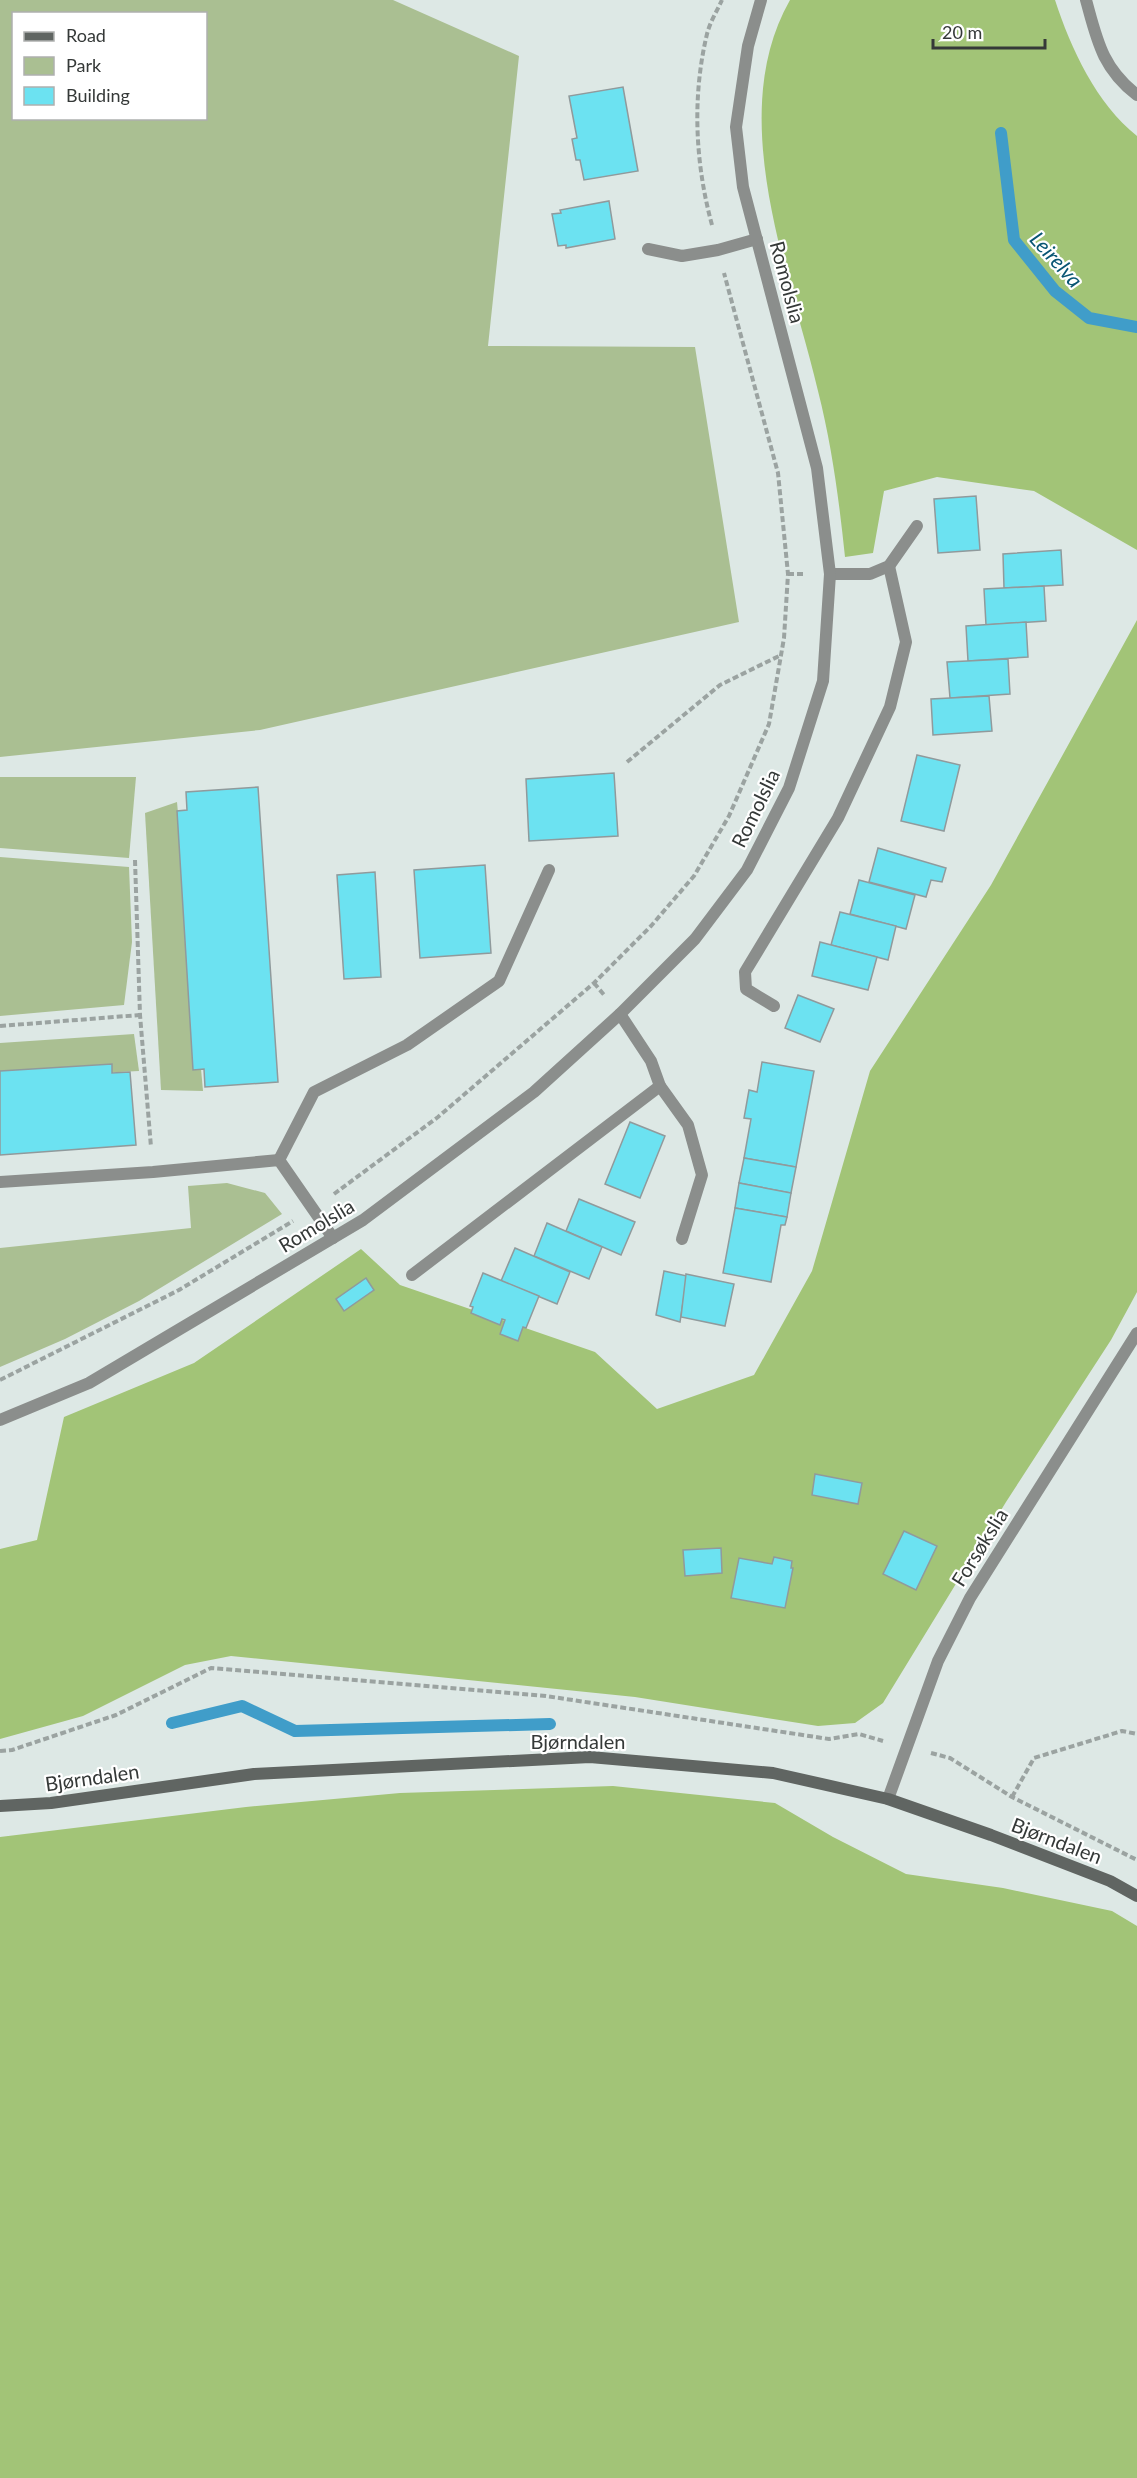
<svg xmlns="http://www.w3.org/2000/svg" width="1137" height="2478" font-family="Lato,sans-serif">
	<rect width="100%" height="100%" fill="#dde8e5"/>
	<g fill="#aabf92" fill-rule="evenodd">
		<path d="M0,0H393L519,56L488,346L695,347L739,622L260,730L0,757ZM14,14H206V118H14Z"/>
		<polygon points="0,777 136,777 129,858 0,848"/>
		<polygon points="177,802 203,1091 161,1090 145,813"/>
		<polygon points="0,857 129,867 132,942 124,1005 0,1016"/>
		<polygon points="134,1034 139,1071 0,1078 0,1043"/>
		<polygon points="227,1183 265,1193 282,1214 139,1301 65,1339 0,1367 0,1248 191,1228 188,1186"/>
	</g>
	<g fill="#a2c477">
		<path d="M790,0H1055C1071,49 1096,103 1137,136V550L1034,491L937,477L884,491L873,553L845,557C839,500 832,446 818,391C790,272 724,116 790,0Z"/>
		<polygon points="1137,620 1137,1292 1111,1340 1006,1502 883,1703 855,1723 818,1726 635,1697 231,1656 185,1665 83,1716 0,1739 0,1549 37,1540 64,1417 194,1363 361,1249 400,1285 595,1352 657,1409 754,1375 812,1271 870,1071 991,885"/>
		<polygon points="613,1786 775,1803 833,1837 906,1874 1003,1888 1112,1911 1137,1926 1137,2478 0,2478 0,1837 246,1807 400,1793"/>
	</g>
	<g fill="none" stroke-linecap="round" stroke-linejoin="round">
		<g stroke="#409dc9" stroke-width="12">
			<polyline points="1001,133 1014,240 1055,291 1089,318 1137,327"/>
			<polyline points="172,1723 242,1706 295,1731 550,1724"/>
		</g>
	</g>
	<g fill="#6ce2f1" stroke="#909a9c" stroke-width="1.5">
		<polygon points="623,87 638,171 584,180 580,160 576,160 572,139 577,138 569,96"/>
		<polygon points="609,201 615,239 566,248 566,245 558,246 552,214 561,213 560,210"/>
		<polygon points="976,496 980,550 938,553 934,499"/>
		<polygon points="1061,550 1063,585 1004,588 1003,554"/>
		<polygon points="1044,586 1046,621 986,625 984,589"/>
		<polygon points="1026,622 1028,657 968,661 966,626"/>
		<polygon points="1008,659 1010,694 950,698 947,662"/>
		<polygon points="989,696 992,731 933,735 931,699"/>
		<polygon points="917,755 960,765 944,831 901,821"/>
		<polygon points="614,773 618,836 529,841 526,779"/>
		<polygon points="258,787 278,1082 205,1087 204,1069 193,1070 177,811 187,810 186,792"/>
		<polygon points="878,848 946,868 942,882 931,880 926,897 869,882"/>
		<polygon points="485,865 491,953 420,958 414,870"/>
		<polygon points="375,872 381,977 344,979 337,875"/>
		<polygon points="859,880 915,895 906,929 850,914"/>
		<polygon points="840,912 896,926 888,960 831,945"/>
		<polygon points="820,942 877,957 868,990 812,976"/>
		<polygon points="798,995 834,1009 820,1042 785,1028"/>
		<polygon points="762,1062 814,1071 796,1167 744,1158 751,1119 744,1118 749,1090 757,1092"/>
		<polygon points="112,1064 112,1073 130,1072 136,1145 0,1155 0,1071"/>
		<polygon points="630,1122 665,1136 640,1198 605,1184"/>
		<polygon points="744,1158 796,1167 791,1193 739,1183"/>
		<polygon points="739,1183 791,1193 787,1217 735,1208"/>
		<polygon points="579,1199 635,1222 621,1255 566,1231"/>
		<polygon points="735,1208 787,1217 785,1225 781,1225 771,1282 723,1273"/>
		<polygon points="547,1223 602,1247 589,1279 534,1256"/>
		<polygon points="515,1248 570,1272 557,1304 501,1281"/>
		<polygon points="664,1271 687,1276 680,1322 656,1315"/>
		<polygon points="483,1273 539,1296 526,1328 523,1327 518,1341 500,1334 505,1320 502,1319 500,1325 471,1313 473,1307 470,1306"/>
		<polygon points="686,1274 734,1284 725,1326 681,1317"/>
		<polygon points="366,1278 374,1290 344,1311 336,1299"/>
		<polygon points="815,1474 862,1483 858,1504 812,1495"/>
		<polygon points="904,1531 937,1546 916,1590 883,1574"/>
		<polygon points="721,1548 722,1573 685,1576 683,1550"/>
		<polygon points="774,1557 792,1561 791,1568 793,1568 785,1608 731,1598 739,1558 772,1564"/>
	</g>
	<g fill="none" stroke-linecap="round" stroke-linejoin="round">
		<g stroke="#9ba3a1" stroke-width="4" stroke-dasharray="6 3" stroke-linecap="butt">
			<path d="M712,225C695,163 692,96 707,34C710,22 717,11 722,0"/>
			<polyline points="788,574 805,574"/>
			<polyline points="627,762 720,685 781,655"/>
			<polyline points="135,860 140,1015 151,1147"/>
			<polyline points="594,983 605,996"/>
			<polyline points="0,1026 140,1015"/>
			<polyline points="334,1194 438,1117 594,983 651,926 694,876 729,816 769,724 784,638 788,574 778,473 724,273"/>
			<polyline points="0,1380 179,1290 293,1221"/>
			<polyline points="0,1751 12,1750 116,1715 211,1668 546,1696 829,1739 859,1734 883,1741"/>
			<polyline points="931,1753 950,1758 1012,1797 1137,1860"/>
			<polyline points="1012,1797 1034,1758 1122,1731 1137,1734"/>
		</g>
		<g stroke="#8b8e8c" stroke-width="12">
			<polyline points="648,249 682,256 718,250 757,239"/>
			<polyline points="830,574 870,574 889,566 917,526"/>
			<polyline points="774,1006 746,989 745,972 838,818 890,707 906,642 889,566"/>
			<polyline points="660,1086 688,1125 702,1175 682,1239"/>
			<polyline points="279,1160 314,1092 407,1045 499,981 549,870"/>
			<polyline points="0,1182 153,1172 279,1160 333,1238"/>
			<polyline points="412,1275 660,1086 651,1061 620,1014"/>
		</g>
		<g stroke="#8b8e8c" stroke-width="12">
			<path d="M1086,0C1097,40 1102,68 1137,95"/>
			<polyline points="0,1420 89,1383 363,1220 534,1092 620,1014 695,939 747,870 789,788 823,681 830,574 817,468 743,187 736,127 748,46 761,0"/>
			<polyline points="888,1799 938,1661 970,1598 1137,1333"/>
		</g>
		<polyline stroke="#606562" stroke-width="12" points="0,1806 51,1803 254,1774 590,1757 773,1773 888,1799 991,1835 1110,1881 1137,1896"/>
	</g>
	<g text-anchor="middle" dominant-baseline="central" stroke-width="4.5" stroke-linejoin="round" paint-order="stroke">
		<g font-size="20" fill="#353938" stroke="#fff">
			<text transform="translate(788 282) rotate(75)">Romolslia</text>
			<text transform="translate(755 808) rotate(-64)">Romolslia</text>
			<text transform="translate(316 1225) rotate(-31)">Romolslia</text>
			<text transform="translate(979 1547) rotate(-58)">Forsøkslia</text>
			<text x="578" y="1741">Bjørndalen</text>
			<text transform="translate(92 1777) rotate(-8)">Bjørndalen</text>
			<text transform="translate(1057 1840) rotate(21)">Bjørndalen</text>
		</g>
		<g font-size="21" font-style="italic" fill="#085573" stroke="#fff">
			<text transform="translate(1057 259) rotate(48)">Leirelva</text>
		</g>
	</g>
	<rect x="12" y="12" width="195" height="108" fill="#ffffff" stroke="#aeb0af" stroke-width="1.5"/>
	<rect x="24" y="32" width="30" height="9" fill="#606562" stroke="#aeb0af" stroke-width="1.5"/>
	<text x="66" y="42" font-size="18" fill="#353938">Road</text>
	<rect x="24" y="57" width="30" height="18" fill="#aabf92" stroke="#aeb0af" stroke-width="1.5"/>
	<text x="66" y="72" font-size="18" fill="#353938">Park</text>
	<rect x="24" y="87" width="30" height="18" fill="#6ce2f1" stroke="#aeb0af" stroke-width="1.5"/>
	<text x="66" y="102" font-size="18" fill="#353938">Building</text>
	<path d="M933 39v9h112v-9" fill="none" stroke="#353938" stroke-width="3"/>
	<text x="942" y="39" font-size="18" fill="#353938" stroke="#ffffff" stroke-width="4.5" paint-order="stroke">20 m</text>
</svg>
